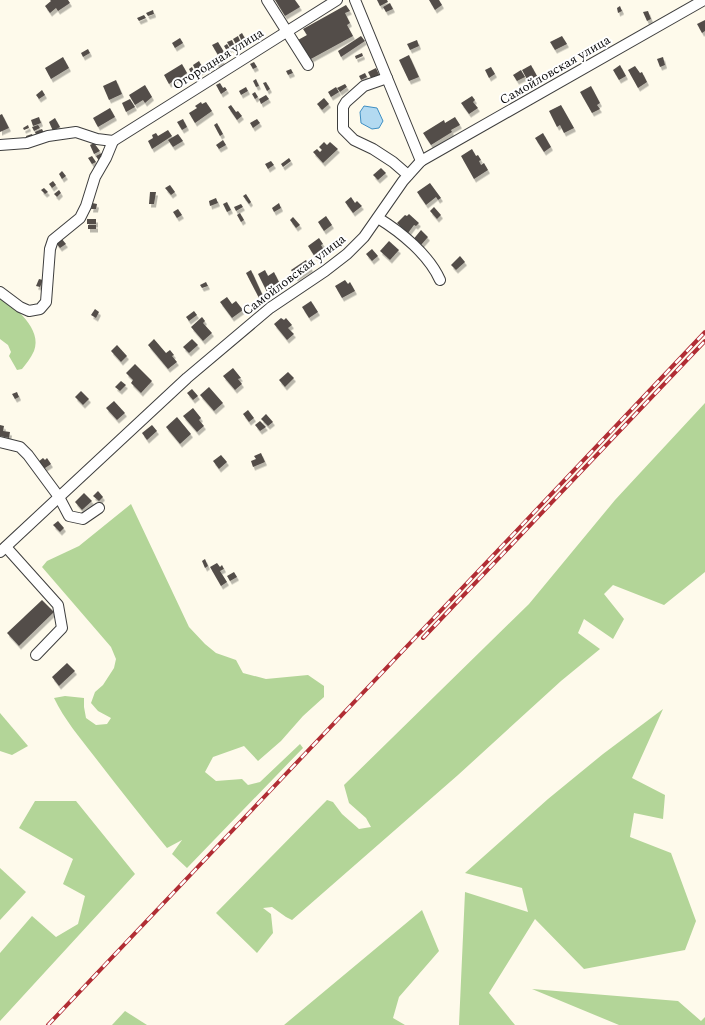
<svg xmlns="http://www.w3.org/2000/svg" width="705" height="1025" font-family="Spectral,serif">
	<defs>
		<filter id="shadow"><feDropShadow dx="2" dy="3.5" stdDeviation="0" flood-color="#0004"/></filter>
	</defs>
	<rect width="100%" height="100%" fill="#fefaeb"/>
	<g fill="#b3d598">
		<path d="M0,295C14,307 43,329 34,351C31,358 26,364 22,369L17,370L9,356L11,352L8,345L0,339Z"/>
		<polygon points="705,403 705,572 664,605 613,585 604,594 624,619 613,639 584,619 578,633 600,649 561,681 458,775 292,920 286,917 272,907 263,908 271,914 273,933 257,953 216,913 327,800 333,802 342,814 359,829 371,827 366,818 349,803 344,785 529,604 615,500"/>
		<path d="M131,504L189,627L205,644L216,653L236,660L243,673L266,679L308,675L324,686V697L303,716L281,741L258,761L244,746L213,757L205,772L216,781L242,779L248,785L260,782L300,744L303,748L187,868L172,854L182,840L167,848C142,818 118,787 94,756C80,738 64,719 54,698L65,696L84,698V707L86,718L96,725L107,724L111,718L98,711L91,703L95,692L103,685L114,668L116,659L111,647L42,567L47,561L79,546Z"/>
		<polygon points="663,709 632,778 665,795 663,819 634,813 630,837 671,853 696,921 685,950 584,969 535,919 489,993 515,1025 459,1025 465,892 528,912 522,888 465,873 548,799 603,754"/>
		<polygon points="0,713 28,746 12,755 0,751"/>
		<polygon points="35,801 76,801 135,874 0,1021 0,953 32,916 56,937 78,924 85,896 63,884 73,859 19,828"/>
		<polygon points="0,868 26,892 0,920"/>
		<polygon points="422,910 439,951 399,997 393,1018 405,1025 284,1025"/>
		<polygon points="532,989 678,1001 701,1021 705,1017 705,1025 619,1025"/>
		<polygon points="125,1011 147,1025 112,1025"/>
	</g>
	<polygon fill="#b3daf1" stroke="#3f8fc3" points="364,106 377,108 383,121 379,128 372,129 361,123 360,112"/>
	<g fill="#534d49" filter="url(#shadow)">
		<polygon points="50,0 68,0 70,3 58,11 56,8 50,13 45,6 51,1"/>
		<polygon points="275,0 295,0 300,7 285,16"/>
		<polygon points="377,0 387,0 388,2 380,6"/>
		<polygon points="429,0 439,0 442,5 435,10"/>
		<polygon points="390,3 393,9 386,12 383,7"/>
		<polygon points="346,5 350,11 345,13 350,23 347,25 353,36 309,60 298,40 307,35 303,29"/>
		<polygon points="620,6 622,11 618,13 617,8"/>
		<polygon points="153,10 154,14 148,16 146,13"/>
		<polygon points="648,11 651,19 647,21 643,12"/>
		<polygon points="144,15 146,18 139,21 137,18"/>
		<polygon points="705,20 705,31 702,33 697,24"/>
		<polygon points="242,33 246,40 242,42 239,35"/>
		<polygon points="238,36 241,43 237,46 233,39"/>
		<polygon points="361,36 365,41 341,57 338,51"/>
		<polygon points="562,36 567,44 555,50 550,42"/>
		<polygon points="180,38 183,43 175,48 172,43"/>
		<polygon points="232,40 235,47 231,49 227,42"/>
		<polygon points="417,40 419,46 410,50 407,44"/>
		<polygon points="218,42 224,52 218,55 212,45"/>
		<polygon points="227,44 230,49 227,51 224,46"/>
		<polygon points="88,49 90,53 83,57 81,53"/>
		<polygon points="362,53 363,56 356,59 355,56"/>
		<polygon points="409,55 419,77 409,81 399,60"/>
		<polygon points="63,57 69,68 51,79 45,68"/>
		<polygon points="663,57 665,65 660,67 657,59"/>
		<polygon points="221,58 224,62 218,66 216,62"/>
		<polygon points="199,61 204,70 197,73 193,65"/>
		<polygon points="254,62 257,67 253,69 250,64"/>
		<polygon points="182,64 187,73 183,76 185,80 181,82 178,78 169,84 164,75"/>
		<polygon points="531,65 537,76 528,81 522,70"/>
		<polygon points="620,65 626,76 619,80 613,70"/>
		<polygon points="635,66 640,73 642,72 647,82 638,88 628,70"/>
		<polygon points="192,67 195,73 192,75 189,69"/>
		<polygon points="491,67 495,74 489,78 485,70"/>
		<polygon points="376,68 380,77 372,80 368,72"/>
		<polygon points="291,69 293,73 288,75 286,71"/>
		<polygon points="521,70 525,77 517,81 513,75"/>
		<polygon points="365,73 367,77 361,80 359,76"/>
		<polygon points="256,79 259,86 256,87 253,81"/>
		<polygon points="116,80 122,94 109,100 103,86"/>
		<polygon points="266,82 270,89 267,91 263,83"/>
		<polygon points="220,83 223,88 225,87 227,90 221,94 216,85"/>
		<polygon points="345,84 347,87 340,92 337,88"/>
		<polygon points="145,85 152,97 145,103 143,100 135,105 129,95"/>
		<polygon points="591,86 600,103 597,105 600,109 592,113 580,92"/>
		<polygon points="246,87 248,91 241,95 239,91"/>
		<polygon points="336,87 339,92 331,97 328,92"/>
		<polygon points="42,90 45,95 39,99 36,95"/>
		<polygon points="255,92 258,97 255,99 252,94"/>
		<polygon points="266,95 269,99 261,104 259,99"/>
		<polygon points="472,96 475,100 473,102 478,108 469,114 461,103"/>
		<polygon points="324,98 329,104 322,110 317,104"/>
		<polygon points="130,99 135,107 126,112 122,103"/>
		<polygon points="201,102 202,104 206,102 212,111 195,123 189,113 197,108 195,106"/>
		<polygon points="231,105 236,112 238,111 242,116 237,120 228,107"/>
		<polygon points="561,105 574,128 564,133 560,125 557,127 549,111"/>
		<polygon points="110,108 115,117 98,127 93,118"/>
		<polygon points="2,114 9,128 0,132 0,115"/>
		<polygon points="39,117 41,123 33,126 31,120"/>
		<polygon points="455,117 460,125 451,130 452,132 431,145 423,133 444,120 445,123"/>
		<polygon points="55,118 60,127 53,131 49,122"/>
		<polygon points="183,119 187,127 182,130 177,122"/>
		<polygon points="257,119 260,123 253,128 250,123"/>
		<polygon points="217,123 223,134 220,136 214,125"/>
		<polygon points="28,125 29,128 24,130 23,128"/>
		<polygon points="38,125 40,128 34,131 32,127"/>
		<polygon points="42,129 44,133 37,136 35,132"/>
		<polygon points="168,130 172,136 152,149 148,141 153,138 152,135 156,133 158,136"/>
		<polygon points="543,133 551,147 544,152 535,138"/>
		<polygon points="32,134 33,137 27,140 26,136"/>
		<polygon points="178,134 183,141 173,147 168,140"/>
		<polygon points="223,140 226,145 219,149 216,145"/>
		<polygon points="324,142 327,145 330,142 338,149 323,163 313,152 317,149 320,152 322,150 319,147"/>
		<polygon points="94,143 100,151 94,154 90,145"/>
		<polygon points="472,149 476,156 478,155 481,160 479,161 481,165 484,163 488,170 474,179 461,156"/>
		<polygon points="102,153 104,157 99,161 96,156"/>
		<polygon points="92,156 96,162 92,164 88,158"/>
		<polygon points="289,158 291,161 283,167 281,164"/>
		<polygon points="271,161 274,165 268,169 265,164"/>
		<polygon points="381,168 386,173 378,180 373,175"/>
		<polygon points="62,171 66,176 62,179 59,174"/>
		<polygon points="53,181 56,185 52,188 49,184"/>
		<polygon points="430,183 441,198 438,200 436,197 426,205 417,192"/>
		<polygon points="170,185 175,192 171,195 165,188"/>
		<polygon points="44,188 48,192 45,194 41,190"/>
		<polygon points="59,190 61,193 57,197 54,194"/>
		<polygon points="150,192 156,192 154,204 149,204"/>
		<polygon points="246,194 251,202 249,204 243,196"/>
		<polygon points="351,197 355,203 357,201 362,206 353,213 345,202"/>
		<polygon points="216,198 218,203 210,206 209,201"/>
		<polygon points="227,202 231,210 227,212 223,204"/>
		<polygon points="92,203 97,204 96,209 91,209"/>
		<polygon points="279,203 281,208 274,212 272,208"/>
		<polygon points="241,204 243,207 236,211 234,207"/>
		<polygon points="434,207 441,215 437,219 430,211"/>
		<polygon points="178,209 182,215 177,218 173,212"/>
		<polygon points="240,213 244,220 241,222 237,215"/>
		<polygon points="409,214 419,223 416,226 414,225 408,233 397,223 405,215 407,216"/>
		<polygon points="326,216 332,225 324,231 318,222"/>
		<polygon points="293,217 300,225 296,228 290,220"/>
		<rect x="87" y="219" width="9" height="5"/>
		<rect x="88" y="225" width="8" height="4"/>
		<polygon points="421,230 428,237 421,245 424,247 422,249 412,241"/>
		<polygon points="61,238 66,244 60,248 56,243"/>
		<polygon points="319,238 323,244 321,245 324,250 315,257 308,246"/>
		<polygon points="389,241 399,250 390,260 380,251"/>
		<polygon points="372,249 378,256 372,261 366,254"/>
		<polygon points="460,256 465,262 456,270 451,265"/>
		<polygon points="306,260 311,268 296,278 291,270"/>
		<polygon points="251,270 263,296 259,298 246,273"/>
		<polygon points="265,270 268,276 274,272 281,286 267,292 258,274"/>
		<polygon points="39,279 43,280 40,287 36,286"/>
		<polygon points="345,280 348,284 350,282 355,291 342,298 335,286"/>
		<polygon points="206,282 208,286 202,288 200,285"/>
		<polygon points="227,297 232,304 236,301 243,310 232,318 220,302"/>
		<polygon points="311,301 318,312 309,318 302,307"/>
		<polygon points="95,309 99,312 96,318 91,315"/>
		<polygon points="194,311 197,315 189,321 186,317"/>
		<polygon points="202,317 205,321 203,323 212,333 203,341 191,327"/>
		<polygon points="281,318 284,320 286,318 292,325 288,328 294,334 287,340 274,324"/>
		<polygon points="154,339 166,353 170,350 174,355 172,356 177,362 168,369 148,345"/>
		<polygon points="192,339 198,345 189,353 183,347"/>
		<polygon points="117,345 127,356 121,362 111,351"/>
		<polygon points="135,364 152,381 141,393 131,383 133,380 126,373"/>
		<polygon points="233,368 241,378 238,379 242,384 235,390 223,376"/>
		<polygon points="288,372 294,378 285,387 279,380"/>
		<polygon points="121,381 126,385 120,391 115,387"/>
		<polygon points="209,387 223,403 214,411 200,395"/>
		<polygon points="192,389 198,396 193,400 187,393"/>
		<polygon points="81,391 89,399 83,405 75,397"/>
		<polygon points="17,392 19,397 15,399 12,394"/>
		<polygon points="114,401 125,413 117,420 106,408"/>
		<polygon points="193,408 201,418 199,420 204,426 197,432 183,416"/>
		<polygon points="248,410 254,418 249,422 243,414"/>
		<polygon points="266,414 273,422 268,426 261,419"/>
		<polygon points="177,417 191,434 180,444 166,427"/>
		<polygon points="260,421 266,427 260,431 255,425"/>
		<polygon points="0,425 4,426 3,431 10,432 9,438 0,436"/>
		<polygon points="152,425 157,431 147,440 142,433"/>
		<polygon points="261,453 265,462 253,467 251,461 256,459 254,456"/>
		<polygon points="221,455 227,462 219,469 213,461"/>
		<polygon points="43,458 45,460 47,458 51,464 42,470 38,462"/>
		<polygon points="98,491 103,497 99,501 93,496"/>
		<polygon points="84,493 92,501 82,510 75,502"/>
		<polygon points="58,521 64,528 60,532 53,525"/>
		<polygon points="205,559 208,566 205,568 202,561"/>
		<polygon points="217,563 220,567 222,565 224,569 220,571 227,582 221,586 210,567"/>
		<polygon points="234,572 237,577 230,581 227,576"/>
		<polygon points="42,600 54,612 19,646 7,633"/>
		<polygon points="67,663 75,671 59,686 52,677"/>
	</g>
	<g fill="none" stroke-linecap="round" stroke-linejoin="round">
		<g stroke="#3e3e3e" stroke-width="12">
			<g id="minor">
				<polyline points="267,0 308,65"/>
				<polyline points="355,0 421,161"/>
				<polyline points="387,78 364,86 346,102 343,107 343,129 354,140 373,149 393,162 408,175"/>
				<polyline points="113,141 337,0"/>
				<polyline points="0,145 27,143 48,136 76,132 97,139 113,141"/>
				<path d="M378,218C401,232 429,255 440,280"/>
				<polyline points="0,292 20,307 29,311 40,309 46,302 50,249 53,240 80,218 86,206 95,177 106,158 113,141"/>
				<polyline points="0,442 20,447 28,455 59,497 69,516 83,519 99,508"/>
				<polyline points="6,547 58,605 62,628 36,655"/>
				<polyline points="0,552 187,378 270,308 325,271 347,254 364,237 403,181 421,161 704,0"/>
			</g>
		</g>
		<use href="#minor" stroke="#fff" stroke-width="10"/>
		<g stroke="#b12d34" stroke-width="4">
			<g id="rail">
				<polyline points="423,638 705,341"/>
				<polyline points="48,1025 705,332"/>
			</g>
		</g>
		<use href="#rail" stroke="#fff" stroke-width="2.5" stroke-dasharray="8" stroke-linecap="butt"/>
	</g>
	<g text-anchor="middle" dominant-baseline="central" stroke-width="4" stroke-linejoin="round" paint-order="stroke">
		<g font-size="13" fill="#0b0b0b" stroke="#fff">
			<text transform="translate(218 59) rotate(-32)">Огородная улица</text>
			<text transform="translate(555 70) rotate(-30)">Самойловская улица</text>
			<text transform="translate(294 275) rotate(-37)">Самойловская улица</text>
		</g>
	</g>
</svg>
